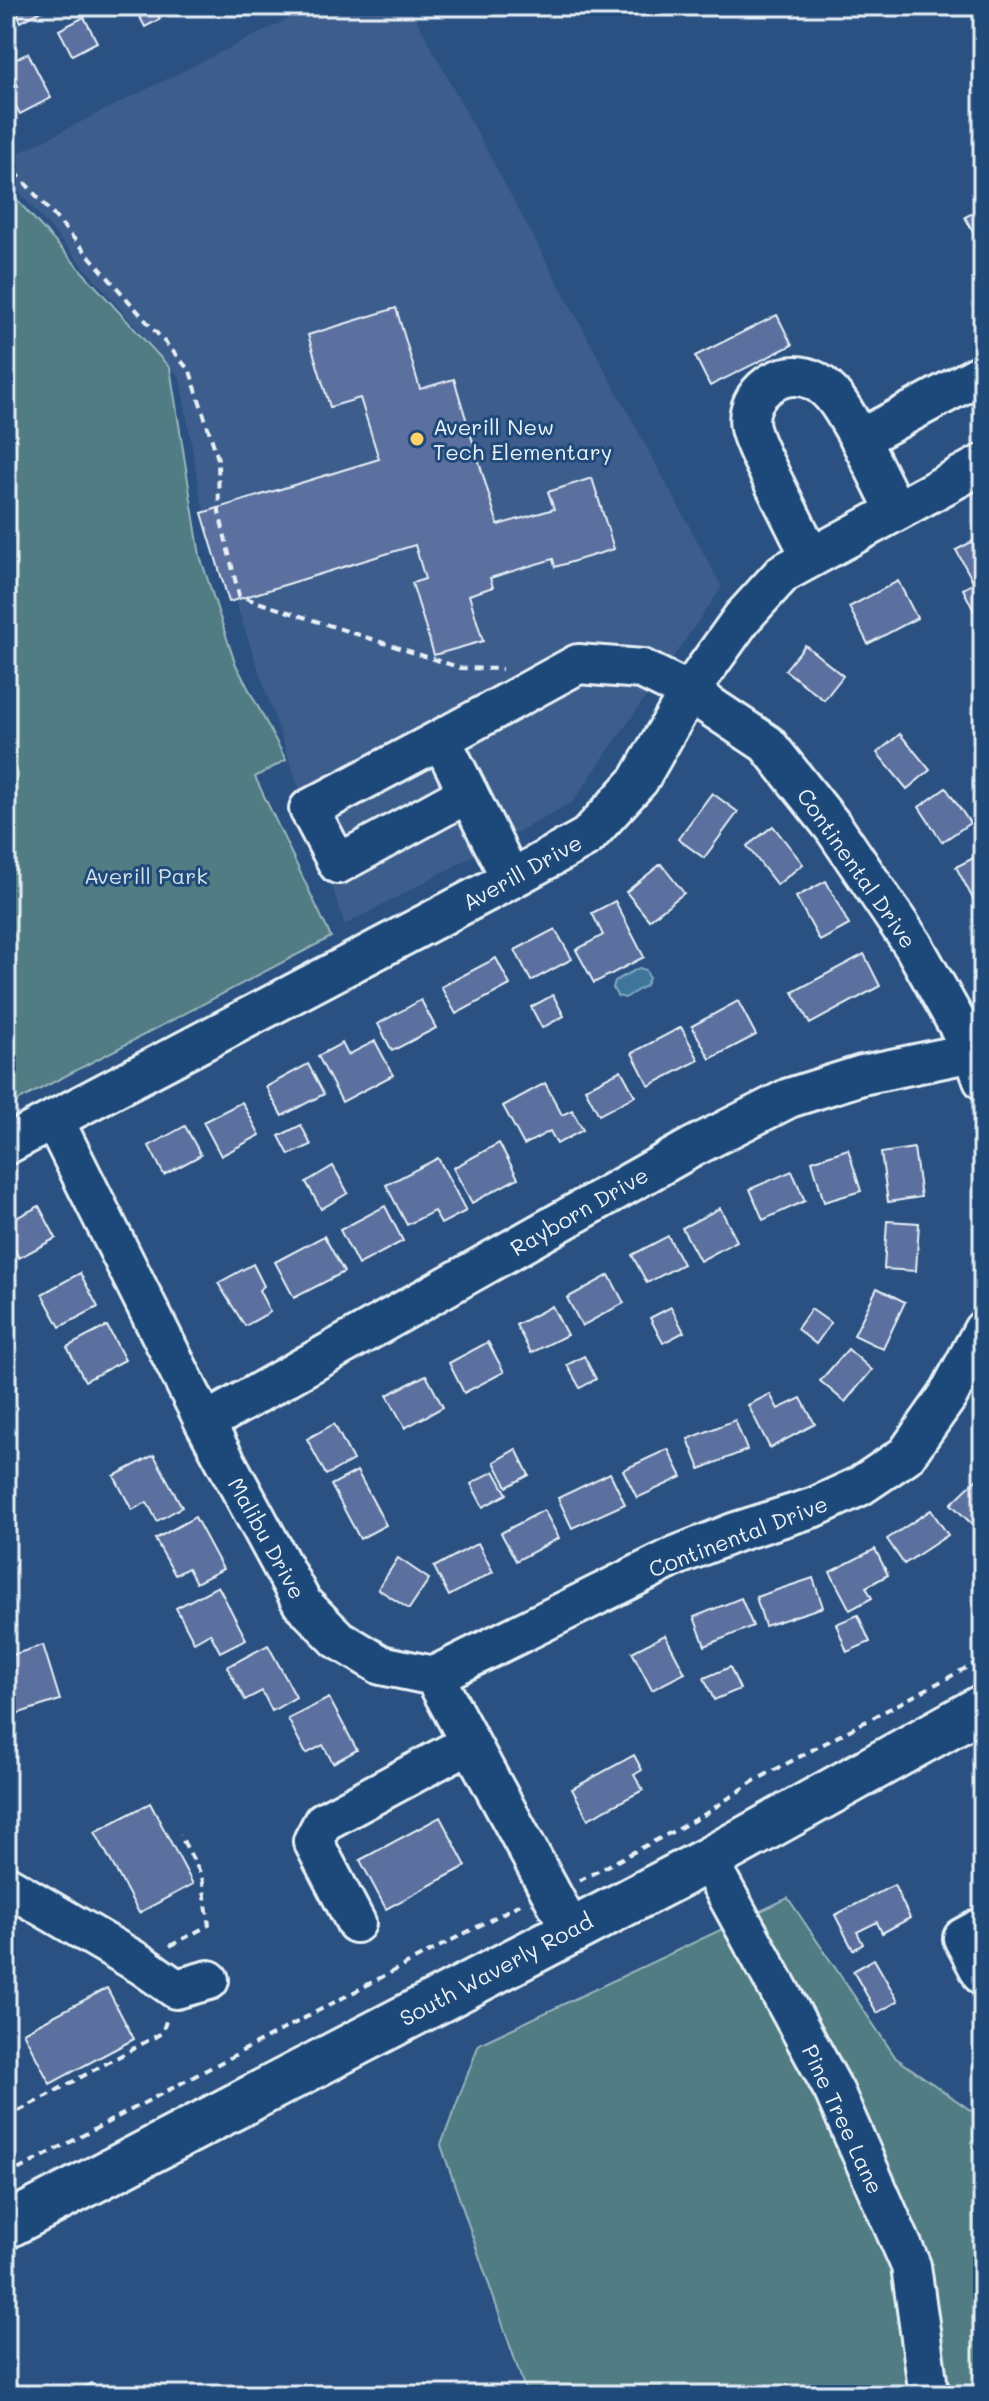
<svg xmlns="http://www.w3.org/2000/svg" width="989" height="2401" font-family="Mali,sans-serif">
	<rect width="100%" height="100%" fill="#2a5181"/>
	<filter id="ink" filterUnits="userSpaceOnUse"><feTurbulence type="fractalNoise" baseFrequency=".0125" numOctaves="2"/><feDisplacementMap in="SourceGraphic" scale="16" xChannelSelector="R" yChannelSelector="G"/><feConvolveMatrix kernelMatrix="1 2 1 2 8 2 1 2 1" color-interpolation-filters="sRGB"/></filter>
	<g filter="url(#ink)">
		<polygon fill="#3c5d8c" points="314,6 409,6 722,587 573,802 345,925 201,500 180,378 6,177 6,159"/>
		<g fill="#517b83" stroke="#9cb6be" stroke-width="2">
			<polygon points="6,188 170,368 200,556 235,663 286,760 255,777 331,937 6,1107"/>
			<polygon points="788,1898 896,2058 983,2119 983,2395 527,2395 441,2145 479,2044"/>
		</g>
		<polygon fill="#3e769a" stroke="#82a7c0" stroke-width="2" points="639,968 646,970 649,978 646,985 625,998 617,996 613,988 615,981"/>
		<g fill="#5b709f" stroke="#e8f1f8" stroke-width="2">
			<polygon points="13,6 51,6 21,22"/>
			<polygon points="134,6 153,6 160,19 145,27"/>
			<polygon points="84,17 97,42 72,55 59,30"/>
			<polygon points="28,53 51,98 20,114 8,91 18,86 7,64"/>
			<polygon points="983,208 983,251 965,217"/>
			<polygon points="396,308 420,389 454,379 498,525 554,509 548,492 592,478 614,549 555,567 553,559 490,578 493,587 469,595 483,641 434,655 412,583 425,579 415,545 229,602 202,513 379,459 360,398 330,407 308,335"/>
			<polygon points="777,315 792,345 710,386 695,356"/>
			<polygon points="983,536 983,611 976,615 963,589 974,583 956,550"/>
			<polygon points="898,581 917,618 868,644 849,607"/>
			<polygon points="805,645 843,676 824,700 785,670"/>
			<polygon points="900,734 930,770 907,789 877,753"/>
			<polygon points="946,788 970,823 942,842 919,807"/>
			<polygon points="712,793 738,812 704,858 678,839"/>
			<polygon points="773,826 803,864 777,885 747,846"/>
			<polygon points="983,853 983,910 980,912 956,867"/>
			<polygon points="661,864 684,893 649,920 626,892"/>
			<polygon points="826,881 849,925 820,941 796,897"/>
			<polygon points="615,901 644,957 594,983 576,950 603,935 592,913"/>
			<polygon points="555,929 572,959 531,981 515,950"/>
			<polygon points="864,954 880,986 810,1024 793,992"/>
			<polygon points="496,958 510,985 456,1014 441,987"/>
			<polygon points="553,995 564,1016 542,1028 531,1007"/>
			<polygon points="421,1000 436,1028 392,1051 378,1024"/>
			<polygon points="738,1001 756,1035 710,1059 692,1026"/>
			<polygon points="681,1027 699,1060 649,1086 632,1053"/>
			<polygon points="375,1041 393,1075 342,1102 318,1056 342,1043 348,1055"/>
			<polygon points="308,1064 324,1094 282,1116 266,1087"/>
			<polygon points="621,1070 635,1096 599,1115 585,1089"/>
			<polygon points="545,1083 562,1115 572,1110 583,1130 557,1144 550,1131 524,1145 503,1106"/>
			<polygon points="242,1102 260,1135 221,1156 203,1122"/>
			<polygon points="301,1125 311,1145 289,1155 279,1136"/>
			<polygon points="185,1126 201,1155 164,1175 149,1146"/>
			<polygon points="499,1143 518,1178 472,1203 453,1168"/>
			<polygon points="914,1148 921,1197 888,1202 881,1153"/>
			<polygon points="848,1149 861,1191 824,1202 812,1161"/>
			<polygon points="438,1158 466,1211 441,1224 434,1211 407,1225 386,1185"/>
			<polygon points="333,1166 348,1193 321,1209 306,1182"/>
			<polygon points="792,1171 805,1201 763,1220 750,1189"/>
			<polygon points="39,1206 56,1238 19,1258 6,1234 6,1223"/>
			<polygon points="385,1206 403,1241 358,1265 340,1230"/>
			<polygon points="720,1208 737,1241 700,1261 682,1228"/>
			<polygon points="887,1221 919,1223 916,1271 884,1269"/>
			<polygon points="324,1236 344,1272 294,1298 275,1262"/>
			<polygon points="668,1236 683,1264 647,1283 632,1255"/>
			<polygon points="253,1264 264,1286 259,1290 270,1312 245,1326 218,1283"/>
			<polygon points="80,1273 98,1307 60,1327 42,1294"/>
			<polygon points="609,1275 624,1303 582,1326 567,1298"/>
			<polygon points="877,1288 905,1302 883,1349 854,1335"/>
			<polygon points="552,1306 567,1335 531,1353 516,1325"/>
			<polygon points="671,1307 684,1332 663,1343 650,1318"/>
			<polygon points="811,1309 831,1323 816,1344 797,1329"/>
			<polygon points="107,1326 125,1360 85,1381 67,1347"/>
			<polygon points="488,1342 504,1372 464,1393 449,1363"/>
			<polygon points="848,1349 872,1370 845,1402 820,1381"/>
			<polygon points="584,1356 596,1379 580,1388 567,1365"/>
			<polygon points="426,1375 443,1407 405,1428 387,1395"/>
			<polygon points="770,1394 778,1409 801,1398 815,1424 770,1448 748,1405"/>
			<polygon points="735,1420 747,1450 700,1469 688,1439"/>
			<polygon points="334,1424 353,1460 326,1475 307,1439"/>
			<polygon points="516,1449 529,1475 507,1487 494,1462"/>
			<polygon points="668,1449 682,1477 637,1498 623,1470"/>
			<polygon points="154,1455 182,1507 157,1521 147,1502 132,1510 114,1476"/>
			<polygon points="357,1471 386,1525 360,1539 331,1485"/>
			<polygon points="494,1471 507,1494 483,1507 471,1484"/>
			<polygon points="610,1473 625,1504 572,1528 558,1498"/>
			<polygon points="983,1473 983,1519 975,1527 951,1504"/>
			<polygon points="544,1510 559,1538 516,1561 501,1533"/>
			<polygon points="931,1510 948,1535 904,1564 887,1539"/>
			<polygon points="195,1517 223,1569 196,1583 188,1568 175,1575 155,1539"/>
			<polygon points="478,1543 493,1572 449,1596 434,1567"/>
			<polygon points="875,1549 888,1575 866,1587 872,1598 850,1610 830,1572"/>
			<polygon points="398,1558 429,1579 409,1609 378,1589"/>
			<polygon points="813,1578 823,1607 765,1626 756,1597"/>
			<polygon points="218,1586 246,1639 220,1652 210,1633 194,1642 176,1608"/>
			<polygon points="741,1598 753,1626 705,1646 694,1617"/>
			<polygon points="858,1615 870,1642 847,1652 836,1624"/>
			<polygon points="665,1635 685,1673 652,1690 632,1652"/>
			<polygon points="43,1645 60,1700 13,1715 8,1697 6,1698 6,1657"/>
			<polygon points="268,1645 296,1697 272,1711 262,1691 245,1700 227,1667"/>
			<polygon points="730,1667 740,1689 714,1700 704,1678"/>
			<polygon points="329,1698 357,1750 333,1763 323,1745 306,1754 288,1719"/>
			<polygon points="634,1755 642,1770 634,1775 643,1790 588,1819 572,1789"/>
			<polygon points="150,1803 193,1884 139,1913 95,1832"/>
			<polygon points="440,1817 466,1866 386,1909 360,1860"/>
			<polygon points="894,1885 910,1918 882,1933 877,1922 857,1932 863,1944 853,1950 835,1915"/>
			<polygon points="874,1959 898,2001 877,2013 853,1971"/>
			<polygon points="6,1965 15,1982 6,1987"/>
			<polygon points="107,1988 134,2039 50,2084 23,2032"/>
			<polygon points="91,2383 98,2395 70,2395"/>
		</g>
		<g fill="none" stroke-linecap="round" stroke-linejoin="round">
			<g stroke="#e8f1f8" stroke-width="44">
				<g id="minor">
					<polyline points="896,511 860,439 983,373"/>
					<path d="M811,557C798,531 785,505 772,479C765,464 754,445 750,428C743,393 784,364 815,381C837,393 847,418 860,439"/>
					<polyline points="441,739 309,809 338,864 468,793"/>
					<polyline points="511,879 441,739 578,664 642,669 689,692 767,744 834,828 913,945 973,1052 983,1080"/>
					<polyline points="54,1120 205,1423 302,1603 338,1639 381,1665 434,1676 571,1930"/>
					<polyline points="6,1145 511,879 587,837 639,780 689,692 742,618 783,573 983,464"/>
					<polyline points="205,1423 691,1148 789,1098 862,1075 973,1052"/>
					<polyline points="434,1676 678,1555 736,1532 815,1507 860,1486 906,1455 947,1397 983,1330"/>
					<polyline points="708,1860 834,2091 911,2266 929,2395"/>
					<polyline points="6,1885 142,1965 176,1989 209,1980"/>
					<polyline points="356,1923 313,1841 323,1822 470,1743"/>
					<polyline points="983,1927 963,1938 983,1976"/>
				</g>
			</g>
			<g stroke="#e8f1f8" stroke-width="50">
				<polyline id="major" points="6,2226 708,1860 983,1707"/>
			</g>
			<g stroke="#e8f1f8" stroke-width="4" stroke-dasharray="8 6" stroke-linecap="butt">
				<polyline points="6,161 190,371 218,459 219,512 239,596 461,668 502,669"/>
				<polyline points="579,1881 702,1816 754,1781 983,1659"/>
				<polyline points="170,1946 209,1925 202,1876 180,1835"/>
				<polyline points="6,2118 162,2033 167,2018"/>
				<polyline points="6,2176 522,1903"/>
			</g>
			<use href="#minor" stroke="#1f4a7a" stroke-width="38"/>
			<use href="#major" stroke="#1f4a7a" stroke-width="44"/>
		</g>
	</g>
	<circle fill="#ffd166" stroke="#1f4a7a" stroke-width="3" cx="417" cy="439" r="8"/>
	<g text-anchor="middle" dominant-baseline="central" stroke-width="6" stroke-linejoin="round" paint-order="stroke">
		<g font-size="22" fill="#e8f1f8" stroke="#1f4a7a" text-anchor="start">
			<text x="433" y="426">Averill New<tspan x="433" dy="25">Tech Elementary</tspan></text>
		</g>
		<g font-size="22" fill="#e8f1f8" stroke="#1f4a7a">
			<text transform="translate(857 868) rotate(55)">Continental Drive</text>
			<text transform="translate(522 872) rotate(-29)">Averill Drive</text>
			<text transform="translate(579 1211) rotate(-30)">Rayborn Drive</text>
			<text transform="translate(738 1536) rotate(-21)">Continental Drive</text>
			<text transform="translate(267 1538) rotate(61)">Malibu Drive</text>
			<text transform="translate(496 1969) rotate(-28)">South Waverly Road</text>
			<text transform="translate(843 2119) rotate(65)">Pine Tree Lane</text>
		</g>
		<g font-size="22" fill="#d1dfe6" stroke="#1f4a7a">
			<text x="146" y="875">Averill Park</text>
		</g>
	</g>
	<rect width="989" height="2401" fill="none" stroke="#1f4a7a" stroke-width="32"/>
	<rect x="16" y="16" width="957" height="2369" fill="none" stroke="#e8f1f8" stroke-width="3" filter="url(#ink)"/>
</svg>
